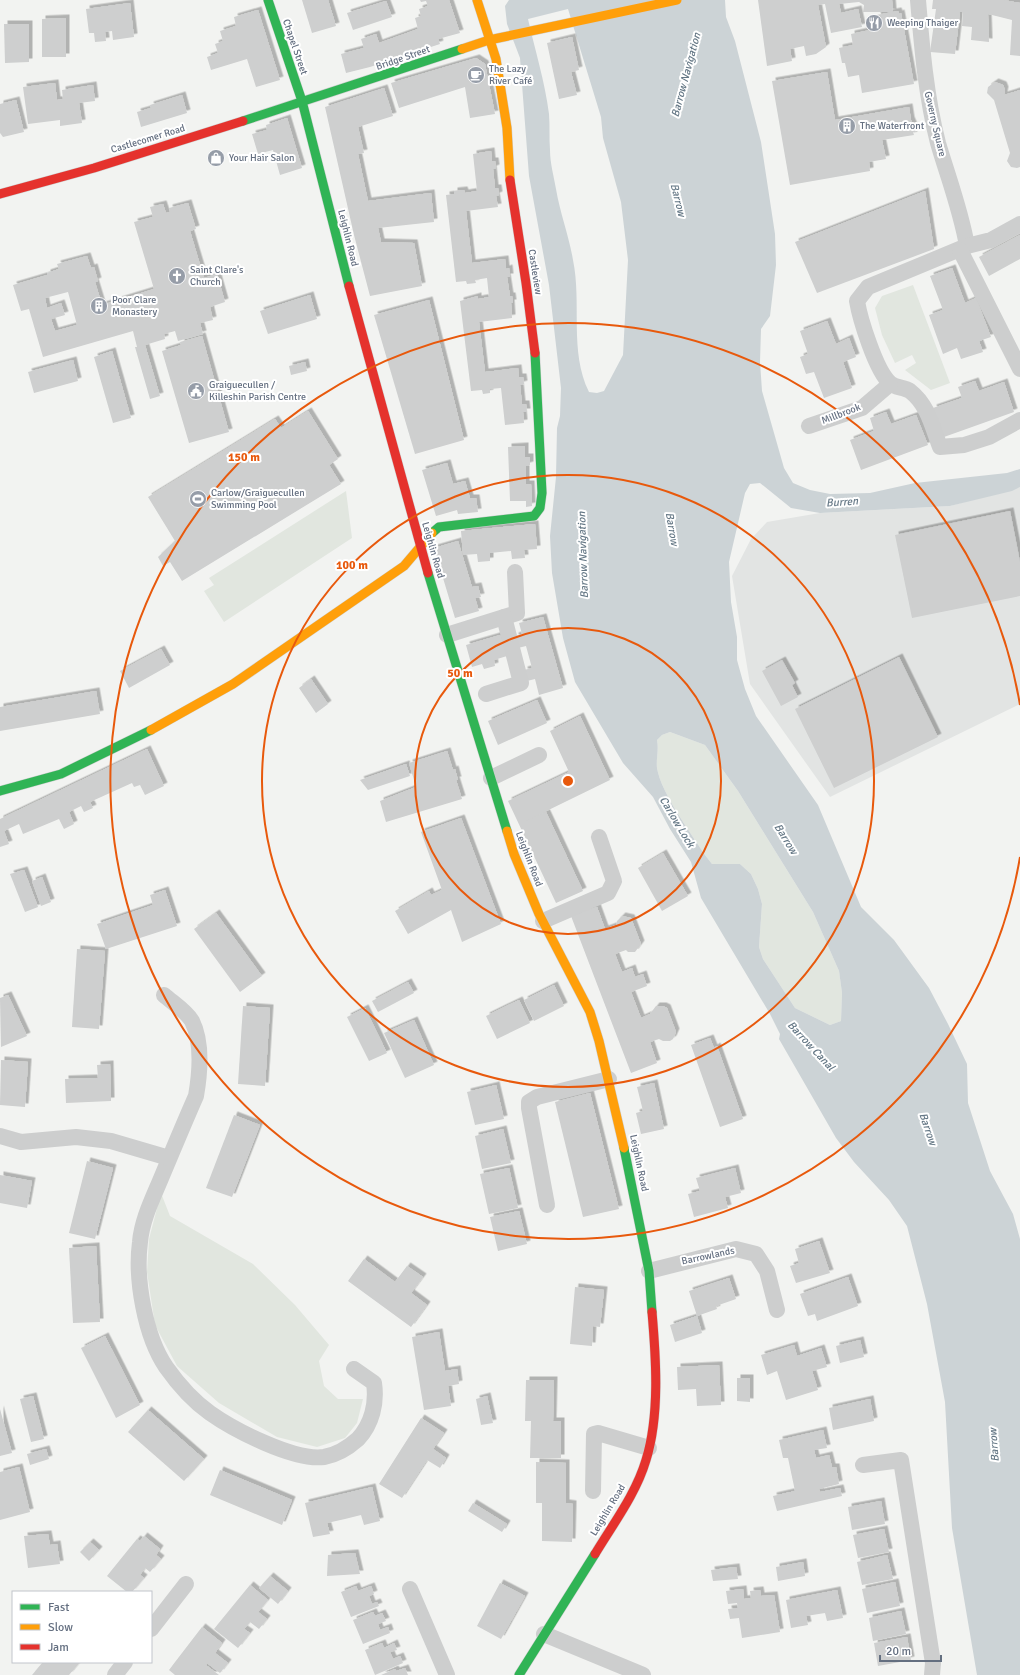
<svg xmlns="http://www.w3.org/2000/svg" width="1020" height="1675" font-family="Signika,sans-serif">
	<defs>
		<filter id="shadow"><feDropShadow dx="3.5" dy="-3.5" stdDeviation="0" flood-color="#0004"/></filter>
	</defs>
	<rect width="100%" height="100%" fill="#f2f3f1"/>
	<polygon fill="#e2e4e3" points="1020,487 1020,704 830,797 750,684 732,576 751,539 767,522 820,513 950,506"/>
	<g fill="#e1e6df">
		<polygon points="913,285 950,383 931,390 905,370 916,363 912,355 895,363 882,335 875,308 882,296"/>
		<polygon points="346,491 352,538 224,622 204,591 214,585 209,578"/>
		<path d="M670,732L705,745L738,791L813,912L839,971L842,993L841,1021L830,1025L795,1008L763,959L759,947L762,904L758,889L751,874L740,864H712L705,855C691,833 661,793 657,768C656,759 659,750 657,740L662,735Z"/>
		<polygon points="161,1193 170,1216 253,1264 295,1305 329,1345 319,1361 324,1386 338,1399 363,1399 357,1423 345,1438 317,1447 277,1437 219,1403 177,1366 155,1325 147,1272 149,1239"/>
	</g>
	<path fill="#ccd3d6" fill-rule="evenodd" d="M509,0H725L726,17L735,41L761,142L775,234L776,265L770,316L761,329L760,362L762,391L784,468L793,483L810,490L830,494L870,493L915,483L1007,473L1020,469V487L1012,491L950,506L820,513L791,508L760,483L750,484L745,493L729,562L731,602L737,637V660L745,689L756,716L818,805L861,907L894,940L929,988L948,1024L967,1064L968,1103L990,1171L1013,1214L1020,1239V1675H977L952,1528L945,1402L927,1304L907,1226L889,1200L854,1162L836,1138L779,1039L780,1034L770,1014L701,898L691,862L670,829L653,797L623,763L575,682L563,638L552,573L550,536L556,477L557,428L560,416L561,388L549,285L529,176L520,58L507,24L505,6ZM568,9L601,117L603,138L621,202L628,260L623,355L604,391L597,393L589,392C569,351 582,304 573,260C569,236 560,213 556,189C554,177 550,163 550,150C549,138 550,126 549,114C545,82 535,50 528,19ZM670,732L705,745L738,791L813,912L839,971L842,993L841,1021L830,1025L795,1008L763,959L759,947L762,904L758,889L751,874L740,864H712L705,855C691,833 661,793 657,768C656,759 659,750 657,740L662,735Z"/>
	<g fill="#cecfcf" fill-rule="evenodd" filter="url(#shadow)">
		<polygon points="302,0 328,0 336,26 312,33"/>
		<polygon points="420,0 449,0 460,33 438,39 440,44 370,67 346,73 341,54 364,48 361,39 376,34 379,43 418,29 415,18 421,16 419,9 428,6 426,1 421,2"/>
		<polygon points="758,0 892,0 893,12 863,12 864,5 859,2 839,4 841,13 858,9 862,27 831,33 825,4 818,5 826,47 816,54 806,56 804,46 790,49 792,61 767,66"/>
		<polygon points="933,0 1004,0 1020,3 1020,56 1010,55 1012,20 988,14 989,42 971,40 972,27 962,26 963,12 960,12 955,54 930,52 936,9 932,9"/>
		<polygon points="386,1 392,17 353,30 347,13"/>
		<polygon points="130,3 134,37 113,40 112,31 105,32 106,41 95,42 94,33 89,33 86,9"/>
		<polygon points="258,10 280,80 256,87 247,59 211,70 207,57 218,53 215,44 223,41 220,31 236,26 234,17"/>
		<polygon points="898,11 899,14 901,13 914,84 862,93 859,75 848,77 845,63 842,63 839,48 853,45 851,34 875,29 873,19 878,18 877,15"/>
		<polygon points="66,18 66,57 42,57 42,19"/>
		<polygon points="4,24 29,24 29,62 5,63"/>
		<polygon points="572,37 579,70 571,72 577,95 559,99 547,43"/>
		<polygon points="476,58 485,64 495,114 470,118 465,87 399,108 391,83"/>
		<polygon points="827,72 835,120 909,107 911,120 916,132 913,132 914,135 882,140 886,159 869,162 870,171 790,185 772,81"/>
		<polygon points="995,82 1003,85 1005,90 1004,95 1020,90 1020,167 1017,168 1011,167 1007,161 1010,153 994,100 987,93 988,87"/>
		<polygon points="55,83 57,100 63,99 62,90 93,85 95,101 79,103 82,123 60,126 60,120 28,124 23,87"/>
		<polygon points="384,88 393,116 358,127 364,153 358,154 368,201 431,193 434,222 378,228 381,242 414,243 422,286 370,296 354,235 325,107"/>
		<polygon points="182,95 187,113 141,127 137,112 151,108 150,105"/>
		<polygon points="16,100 24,132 3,137 0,133 0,104"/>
		<polygon points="287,118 302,168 280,175 273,150 258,154 252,134 267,130 266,125"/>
		<polygon points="491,151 492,161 495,161 496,168 493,169 495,188 498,188 499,195 496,196 498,207 466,211 472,263 505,259 506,269 509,268 510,277 507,277 510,296 512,296 513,303 511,303 512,318 479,322 485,372 518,368 519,377 523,377 524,384 520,385 522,404 526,404 527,412 523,412 524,423 505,425 501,388 490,389 490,393 483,394 482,390 471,391 460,301 478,296 478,299 489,297 487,278 475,280 476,283 467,284 466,281 456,282 446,195 454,194 454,191 464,190 465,193 477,191 473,154"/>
		<polygon points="925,191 934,249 817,293 795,242"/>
		<path d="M188,203L196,229L190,231L204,278L217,274L225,302L210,307L213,320L200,323L203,334L178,341L175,331L164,334L165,339L145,345L160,396L150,399L135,347H137L133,331L43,357L29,309L21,311L13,285L47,275V273L59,269L57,264L87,256L91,268L94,267L98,281L95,282L102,305L154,289L134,222L153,217L150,207L163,204L166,213L170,212L169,208ZM68,292L77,325L55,331L51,319L65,315L61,303L47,308L45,298Z"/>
		<polygon points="1020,235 1020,259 989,276 979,257"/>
		<polygon points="952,268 965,303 976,298 991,337 979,341 983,352 961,359 957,348 943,354 929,315 943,310 930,276"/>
		<polygon points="310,295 317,319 268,334 260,311"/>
		<polygon points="429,300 464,440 415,454 374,315"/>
		<polygon points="827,321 836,344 849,338 856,357 843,362 852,388 824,398 814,372 806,374 800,357 808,354 800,331"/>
		<polygon points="202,336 229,432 189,443 162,351 181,345 180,342"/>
		<polygon points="112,351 131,418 113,423 94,357"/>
		<polygon points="73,360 78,381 34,393 28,372"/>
		<polygon points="305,362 307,371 291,375 289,366"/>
		<polygon points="975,381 979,391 1004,382 1014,412 944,437 933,408 962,398 958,387"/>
		<polygon points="308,411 338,459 329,465 341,484 182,581 170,562 163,566 158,557 175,541 148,497 275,419 281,428"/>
		<polygon points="886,412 891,424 916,415 928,445 861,470 850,440 874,431 870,418"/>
		<polygon points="525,446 525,457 530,457 530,465 526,466 526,484 531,484 532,506 526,507 526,501 510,501 508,447"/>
		<polygon points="447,463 453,484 465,481 470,498 476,498 478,512 458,514 457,510 436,516 422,470"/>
		<polygon points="1010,511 1020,562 1020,596 912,618 895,535"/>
		<polygon points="535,524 537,549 524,550 525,558 512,559 511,551 490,553 490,561 478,562 477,554 463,555 461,531"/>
		<polygon points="458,541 472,587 478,586 481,597 475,598 479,611 455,618 434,548"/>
		<polygon points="543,617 563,688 539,695 535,679 527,681 524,670 532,668 526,646 518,648 515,636 522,634 519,623"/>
		<polygon points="500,635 507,656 494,660 495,666 484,669 482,664 472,667 466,645"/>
		<polygon points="161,649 170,665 129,688 120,671"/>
		<polygon points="899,657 938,737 834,788 795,709"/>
		<polygon points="782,660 795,683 792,685 798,697 781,706 762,671"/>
		<polygon points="311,679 328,704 316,713 299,688"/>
		<polygon points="96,691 100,714 0,731 0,707"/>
		<polygon points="537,700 547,723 498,745 488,721"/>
		<polygon points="580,716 610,780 526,821 546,812 583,891 556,903 508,801 569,772 550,731"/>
		<polygon points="147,749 164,786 145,795 140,785 134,787 132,783 90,802 93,808 84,812 81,806 69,812 74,824 64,829 59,819 23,834 19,824 4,831 9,844 0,847 0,819"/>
		<polygon points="447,751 453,770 455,769 458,780 456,780 462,799 386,822 380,801 416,787 409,763"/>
		<polygon points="406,764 410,776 368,790 360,780"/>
		<polygon points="461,818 501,924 462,942 451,910 408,934 395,911 429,891 431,895 442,890 421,832"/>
		<polygon points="663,853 688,896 662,911 638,868"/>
		<polygon points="24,870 38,907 25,912 10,874"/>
		<polygon points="42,877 51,902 41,906 32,881"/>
		<polygon points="165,890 177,926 106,949 97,924 153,905 150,895"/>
		<polygon points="597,907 605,929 616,925 617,921 622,916 631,918 641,944 635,952 628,952 626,950 615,954 622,972 632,968 635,977 643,974 647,986 631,992 641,1018 650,1014 656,1006 663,1006 667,1008 676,1032 673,1039 670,1041 663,1041 659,1039 650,1042 657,1063 631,1073 571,916"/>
		<polygon points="216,913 262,976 240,992 194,929"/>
		<polygon points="77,949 105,951 99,1029 72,1027"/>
		<polygon points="408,982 414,993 378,1012 372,1001"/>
		<polygon points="554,985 564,1006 534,1021 524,1000"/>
		<polygon points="8,995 27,1036 1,1047 0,998"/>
		<polygon points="519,1000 530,1023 497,1039 486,1016"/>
		<polygon points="243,1006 270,1008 265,1086 238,1084"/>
		<polygon points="365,1008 387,1053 369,1061 347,1017"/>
		<polygon points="414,1020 434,1065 405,1078 384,1033"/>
		<polygon points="710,1038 714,1048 717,1046 743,1119 720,1127 691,1045"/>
		<polygon points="1,1060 28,1062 25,1107 0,1105"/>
		<polygon points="110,1064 111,1101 66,1103 65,1079 98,1078 97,1065"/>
		<polygon points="654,1083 664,1129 641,1134 636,1113 643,1111 637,1087"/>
		<polygon points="496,1085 504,1119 475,1125 467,1092"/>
		<polygon points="590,1093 619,1209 583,1217 555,1102"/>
		<polygon points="234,1115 260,1125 232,1197 206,1188"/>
		<polygon points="503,1129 511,1163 482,1169 475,1136"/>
		<polygon points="87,1161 113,1168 95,1239 69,1233"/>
		<polygon points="509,1168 518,1208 489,1214 480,1174"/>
		<polygon points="735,1168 741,1193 725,1197 728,1208 694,1217 688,1194 700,1191 696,1178"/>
		<polygon points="0,1175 32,1181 27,1208 0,1203"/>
		<polygon points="519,1211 527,1244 498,1251 490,1217"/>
		<polygon points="819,1241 830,1273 796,1283 790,1266 799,1263 795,1249"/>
		<polygon points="96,1246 100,1322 73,1323 69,1248"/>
		<polygon points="364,1259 395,1282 407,1266 423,1277 411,1293 427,1305 411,1327 348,1281"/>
		<polygon points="848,1277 858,1306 817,1321 815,1314 808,1316 800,1294"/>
		<polygon points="729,1278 736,1299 716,1306 717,1309 697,1316 689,1291"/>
		<polygon points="575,1287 604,1290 600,1327 593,1326 592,1346 570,1344"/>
		<polygon points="697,1316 702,1333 675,1342 670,1325"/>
		<polygon points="439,1332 445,1371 457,1369 459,1384 448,1386 451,1406 424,1410 412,1337"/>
		<polygon points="105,1336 140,1405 116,1418 81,1348"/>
		<polygon points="860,1340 864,1357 840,1363 836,1346"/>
		<polygon points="794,1345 797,1356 821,1348 827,1367 812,1371 818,1390 786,1400 777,1371 767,1375 761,1355"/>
		<polygon points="719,1365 721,1405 697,1406 696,1389 678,1390 677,1367"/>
		<polygon points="737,1378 750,1378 750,1402 737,1401"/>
		<polygon points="526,1380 554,1380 553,1421 561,1421 561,1458 530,1458 531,1421 525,1421"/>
		<polygon points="33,1396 44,1439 31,1442 20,1399"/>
		<polygon points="487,1396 493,1423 481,1425 476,1399"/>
		<polygon points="870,1399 874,1421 833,1430 829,1408"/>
		<polygon points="0,1409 12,1453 0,1456"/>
		<polygon points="148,1410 204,1459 184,1481 128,1432"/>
		<polygon points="421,1418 444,1433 433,1449 446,1458 440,1468 427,1460 402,1498 379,1484"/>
		<polygon points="823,1430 827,1448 814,1450 816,1458 829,1455 832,1467 836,1467 839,1484 819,1489 820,1492 840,1488 842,1496 777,1511 773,1496 795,1491 788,1458 783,1458 779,1440"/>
		<polygon points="46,1449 49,1459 30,1465 27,1454"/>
		<polygon points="536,1462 566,1463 566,1503 573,1504 572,1542 542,1541 542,1503 536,1503"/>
		<polygon points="19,1467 30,1512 0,1520 0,1472"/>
		<polygon points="220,1470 292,1500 282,1525 210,1495"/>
		<polygon points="372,1487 380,1521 364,1525 361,1515 345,1519 327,1523 330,1534 313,1537 305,1503"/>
		<polygon points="881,1501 885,1524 852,1530 848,1507"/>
		<polygon points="473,1503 507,1524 502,1532 468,1511"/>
		<polygon points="884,1529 889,1552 858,1558 853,1535"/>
		<polygon points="48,1534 50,1545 57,1544 60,1564 28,1568 24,1536"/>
		<polygon points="144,1536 160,1549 156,1555 161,1559 150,1572 145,1568 140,1575 144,1578 132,1592 127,1592 107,1576 137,1539 140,1541"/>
		<polygon points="90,1542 99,1550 89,1561 80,1552"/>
		<polygon points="355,1553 360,1574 327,1576 328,1555"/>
		<polygon points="887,1555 893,1579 862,1585 857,1562"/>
		<polygon points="803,1562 805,1576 778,1581 776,1567"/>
		<polygon points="736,1567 738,1579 713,1581 711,1570"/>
		<polygon points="270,1576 288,1591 278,1604 259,1588"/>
		<polygon points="895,1582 900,1606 867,1613 862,1589"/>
		<polygon points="500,1583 525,1596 501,1639 477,1626"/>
		<polygon points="250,1585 268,1600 258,1612 267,1619 259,1629 250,1622 244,1629 250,1633 238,1648 214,1629"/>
		<polygon points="356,1586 358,1591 371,1586 374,1594 369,1596 372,1604 377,1602 379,1606 351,1617 341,1592"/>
		<polygon points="743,1589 744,1599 751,1598 750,1591 760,1590 761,1596 774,1595 780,1632 742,1638 739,1618 730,1619 728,1609 738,1608 737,1603 728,1604 726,1591"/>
		<polygon points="837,1590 843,1618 827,1621 825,1613 806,1616 808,1625 791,1628 786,1600"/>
		<polygon points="901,1611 906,1634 873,1641 869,1618"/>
		<polygon points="373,1612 375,1616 382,1613 386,1621 378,1624 380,1630 388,1627 390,1633 363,1644 353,1620"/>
		<polygon points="202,1627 222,1643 215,1653 228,1663 220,1673 207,1663 206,1665 219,1675 175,1675 169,1670"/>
		<polygon points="907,1637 911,1660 878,1666 874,1643"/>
		<polygon points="382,1643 384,1648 394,1643 397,1650 390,1652 393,1659 400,1656 403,1663 375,1675 365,1650"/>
		<polygon points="43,1662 80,1662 69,1675 32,1675"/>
		<polygon points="405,1668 408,1675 381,1675 395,1669 396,1671"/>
	</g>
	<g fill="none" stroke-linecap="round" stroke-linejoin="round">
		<g stroke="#cfd0d0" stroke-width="10">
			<g id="fast">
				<polyline points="268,0 302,101 349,286"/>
				<polyline points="243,121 462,49"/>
				<polyline points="432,533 439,527 534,516 540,508 542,493 535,353"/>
				<polyline points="428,573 507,831"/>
				<polyline points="0,791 61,774 151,730"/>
				<polyline points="624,1148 649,1271 652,1312"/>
				<polyline points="519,1675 595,1554"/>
			</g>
		</g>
		<g stroke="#cfd0d0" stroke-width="10">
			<g id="slow">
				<polyline points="477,0 496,59 507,128 510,180"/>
				<polyline points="462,49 489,40 677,0"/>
				<polyline points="151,730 233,684 404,566 432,533"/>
				<polyline points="507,831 514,854 539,914 590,1012 599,1041 624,1148"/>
			</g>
		</g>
		<g stroke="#cfd0d0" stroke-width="10">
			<g id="jam">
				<polyline points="510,180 526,283 535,353"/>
				<polyline points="0,194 94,168 243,121"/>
				<polyline points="349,286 428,573"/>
				<path d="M595,1554C613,1524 636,1494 646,1460C660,1415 656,1358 652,1312"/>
			</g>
		</g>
		<g stroke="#cdcece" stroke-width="16">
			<path d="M918,0C922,48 926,96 938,143C948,177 961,211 967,246"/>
			<path d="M1020,224L991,240L967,246L868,287L857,301C860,319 876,371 890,383C895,388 904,387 910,391C928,405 932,426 940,447L964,445L989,437L1020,420"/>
			<polyline points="960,250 1020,369"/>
			<polyline points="809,426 862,408 890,384"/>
			<polyline points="447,635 517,613 515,572"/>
			<polyline points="486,694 521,683 504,617"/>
			<polyline points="491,778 539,755"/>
			<polyline points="543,921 608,893 614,881 599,837"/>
			<path d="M164,995C173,1003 186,1011 192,1021C203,1043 200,1073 196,1096C184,1123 173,1150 162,1176C153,1198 142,1219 140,1242C135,1279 145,1336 166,1367C178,1384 193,1401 210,1413C234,1430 294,1461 324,1457C336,1455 349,1447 358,1439C372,1424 377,1403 374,1383L354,1369"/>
			<polyline points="0,1136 21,1142 76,1137 111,1141 169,1158"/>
			<polyline points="547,1205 529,1108 529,1102 537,1097 609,1079"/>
			<polyline points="649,1271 736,1249 756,1254 767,1271 777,1310"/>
			<polyline points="863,1465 901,1460 933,1663 932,1675"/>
			<polyline points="593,1491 594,1434 598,1433 649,1448"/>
			<polyline points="410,1589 447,1675"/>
			<polyline points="151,1629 186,1584"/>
			<polyline points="544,1634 643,1675"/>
			<polyline points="115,1675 125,1662"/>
		</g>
		<use href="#fast" stroke="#30b455" stroke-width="9"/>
		<use href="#slow" stroke="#ff9f0a" stroke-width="9"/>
		<use href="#jam" stroke="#e5322d" stroke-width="9"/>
	</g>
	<g fill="none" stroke="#e8590c" stroke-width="2">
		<circle cx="568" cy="781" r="153"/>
		<circle cx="568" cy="781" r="306"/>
		<path d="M1020 857A458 458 0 1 1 1020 705"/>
	</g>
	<defs>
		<g id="restaurant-disc" transform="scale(0.9)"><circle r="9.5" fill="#969da8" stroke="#fff"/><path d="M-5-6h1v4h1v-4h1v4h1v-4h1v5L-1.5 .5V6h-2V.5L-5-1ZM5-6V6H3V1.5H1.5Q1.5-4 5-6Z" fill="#fff"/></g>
		<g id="cafe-disc" transform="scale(0.9)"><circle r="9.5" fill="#969da8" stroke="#fff"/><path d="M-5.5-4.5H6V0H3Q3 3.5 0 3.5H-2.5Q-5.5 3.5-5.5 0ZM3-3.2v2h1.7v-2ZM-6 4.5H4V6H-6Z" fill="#fff"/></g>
		<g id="building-disc" transform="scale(0.9)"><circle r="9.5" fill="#969da8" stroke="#fff"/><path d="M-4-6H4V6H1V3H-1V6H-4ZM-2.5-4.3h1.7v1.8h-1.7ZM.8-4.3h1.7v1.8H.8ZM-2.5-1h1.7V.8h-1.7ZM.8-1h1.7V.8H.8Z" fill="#fff"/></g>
		<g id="shop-disc" transform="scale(0.9)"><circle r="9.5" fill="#969da8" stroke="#fff"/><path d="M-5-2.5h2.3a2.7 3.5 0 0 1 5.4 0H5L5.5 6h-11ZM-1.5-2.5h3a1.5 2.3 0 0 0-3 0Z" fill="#fff"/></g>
		<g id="church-disc" transform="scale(0.9)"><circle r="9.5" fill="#969da8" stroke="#fff"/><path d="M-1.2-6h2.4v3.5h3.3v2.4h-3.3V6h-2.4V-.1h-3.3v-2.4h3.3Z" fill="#fff"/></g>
		<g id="civic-disc" transform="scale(0.9)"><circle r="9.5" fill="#969da8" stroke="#fff"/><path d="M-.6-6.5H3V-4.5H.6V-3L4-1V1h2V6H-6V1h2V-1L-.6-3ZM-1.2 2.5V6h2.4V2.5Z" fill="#fff"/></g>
		<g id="stadium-disc" transform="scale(0.9)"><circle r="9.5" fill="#969da8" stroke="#fff"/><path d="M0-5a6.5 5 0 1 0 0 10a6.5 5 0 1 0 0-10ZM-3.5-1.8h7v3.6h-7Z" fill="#fff"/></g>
	</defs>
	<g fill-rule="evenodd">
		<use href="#restaurant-disc" x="874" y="23"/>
		<use href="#cafe-disc" x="476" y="75"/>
		<use href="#building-disc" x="847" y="126"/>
		<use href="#shop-disc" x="216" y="158"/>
		<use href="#church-disc" x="177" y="276"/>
		<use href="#building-disc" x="99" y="306"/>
		<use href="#civic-disc" x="196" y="391"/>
		<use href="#stadium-disc" x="198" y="499"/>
	</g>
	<g text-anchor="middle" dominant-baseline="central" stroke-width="4" stroke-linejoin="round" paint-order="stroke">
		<g font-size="10" fill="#646f80" stroke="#fff" text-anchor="start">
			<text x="887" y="23">Weeping Thaiger</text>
			<text x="489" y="69">The Lazy<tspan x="489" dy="12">River Café</tspan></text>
			<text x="860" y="126">The Waterfront</text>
			<text x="229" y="158">Your Hair Salon</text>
			<text x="190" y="270">Saint Clare's<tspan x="190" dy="12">Church</tspan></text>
			<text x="112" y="300">Poor Clare<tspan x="112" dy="12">Monastery</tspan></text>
			<text x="209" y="385">Graiguecullen /<tspan x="209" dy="12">Killeshin Parish Centre</tspan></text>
			<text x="211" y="493">Carlow/Graiguecullen<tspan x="211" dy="12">Swimming Pool</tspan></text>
		</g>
		<g font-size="10" fill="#646f80" stroke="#fff">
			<text transform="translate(295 47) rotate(71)">Chapel Street</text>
			<text transform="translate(403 58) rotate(-19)">Bridge Street</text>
			<text transform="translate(935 124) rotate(77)">Governy Square</text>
			<text transform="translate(148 139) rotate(-17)">Castlecomer Road</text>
			<text transform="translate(348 238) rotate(76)">Leighlin Road</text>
			<text transform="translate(535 272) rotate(81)">Castleview</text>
			<text transform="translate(841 414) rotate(-21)">Millbrook</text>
			<text transform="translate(433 550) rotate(74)">Leighlin Road</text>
			<text transform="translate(529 859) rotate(69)">Leighlin Road</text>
			<text transform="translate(639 1163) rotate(78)">Leighlin Road</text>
			<text transform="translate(708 1256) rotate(-12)">Barrowlands</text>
			<text transform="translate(608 1510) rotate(-59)">Leighlin Road</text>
		</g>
		<g font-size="11" font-style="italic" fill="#647785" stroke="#fff">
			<text transform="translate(686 75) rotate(-75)">Barrow Navigation</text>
			<text transform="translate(678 200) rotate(76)">Barrow</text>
			<text transform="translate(842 502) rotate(-4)">Burren</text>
			<text transform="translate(672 529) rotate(80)">Barrow</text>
			<text transform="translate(583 555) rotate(-92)">Barrow Navigation</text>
			<text transform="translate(677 822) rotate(59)">Carlow Lock</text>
			<text transform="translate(786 839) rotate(58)">Barrow</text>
			<text transform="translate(811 1046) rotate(47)">Barrow Canal</text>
			<text transform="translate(928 1129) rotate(71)">Barrow</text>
			<text transform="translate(994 1445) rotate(-94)">Barrow</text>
		</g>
	</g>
	<circle cx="568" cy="781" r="6" fill="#e8590c" stroke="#fff" stroke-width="2"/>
	<g font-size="12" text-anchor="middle" font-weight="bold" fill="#e8590c" stroke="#fff" stroke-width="4" stroke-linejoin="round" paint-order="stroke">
		<text x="244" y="461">150 m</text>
		<text x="352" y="569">100 m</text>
		<text x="460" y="677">50 m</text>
	</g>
	<rect x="12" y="1591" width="140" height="72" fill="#ffffff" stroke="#c1c5cc"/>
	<rect x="20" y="1604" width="20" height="6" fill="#30b455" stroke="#c1c5cc"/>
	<text x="48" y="1611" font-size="12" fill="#646f80">Fast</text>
	<rect x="20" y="1624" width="20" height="6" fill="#ff9f0a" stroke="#c1c5cc"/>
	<text x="48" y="1631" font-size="12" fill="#646f80">Slow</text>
	<rect x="20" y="1644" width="20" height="6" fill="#e5322d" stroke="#c1c5cc"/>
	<text x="48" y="1651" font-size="12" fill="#646f80">Jam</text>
	<path d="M880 1655v6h61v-6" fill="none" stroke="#646f80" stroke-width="2"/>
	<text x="886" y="1655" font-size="12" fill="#646f80" stroke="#ffffff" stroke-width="3" paint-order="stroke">20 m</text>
</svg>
